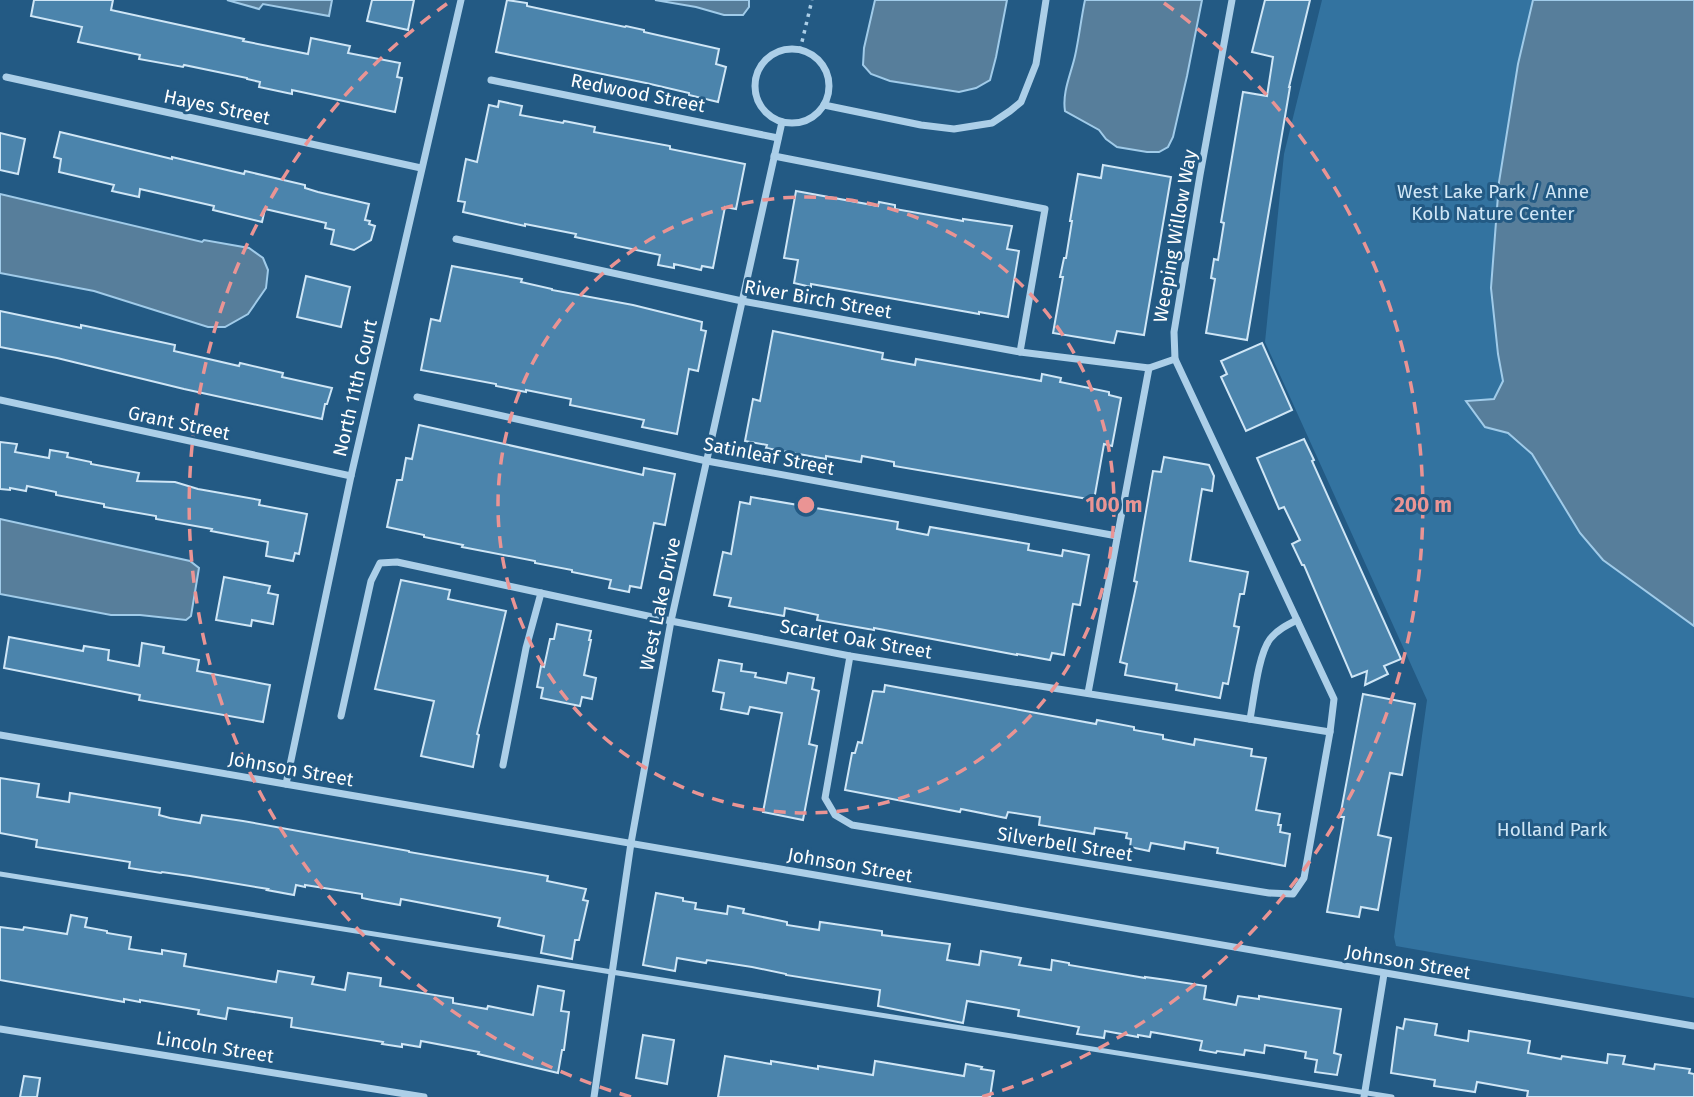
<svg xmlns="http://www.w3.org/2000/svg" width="1694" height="1097" font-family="'Fira Sans',sans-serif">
	<rect width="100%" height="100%" fill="#235a84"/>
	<polygon fill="#3373a0" points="1322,0 1694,0 1571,518 1580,533 1603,560 1694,626 1694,998 1396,946 1394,937 1427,700 1265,342 1284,154"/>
	<g fill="#577e9b" stroke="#a0cbe9" stroke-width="2">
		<polygon points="227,0 332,0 329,16 263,4 259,9"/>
		<polygon points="655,0 749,0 749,7 743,15 724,15 696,7"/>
		<polygon points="875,0 1007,0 996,57 990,80 976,88 959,92 890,81 871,74 863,65 864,48"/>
		<path d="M1085,0H1202L1187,76L1173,137L1168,147L1159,152H1147L1117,147L1106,139L1099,130L1065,111C1062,92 1071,74 1075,56C1079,38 1081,19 1085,0Z"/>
		<polygon points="1533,0 1694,0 1694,626 1603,560 1580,533 1532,454 1508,433 1485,427 1466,401 1494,399 1503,381 1498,354 1491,288 1499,182 1518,64"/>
		<polygon points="0,194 202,242 204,240 249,248 263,258 268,270 266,288 248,314 225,327 208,327 94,291 0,273"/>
		<polygon points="0,519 190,561 199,568 191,616 186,620 140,615 111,615 0,594"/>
	</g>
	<g fill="#4b84ac" stroke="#cfe6f6" stroke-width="2">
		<polygon points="34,0 113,0 111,10 244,39 243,41 308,54 311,38 350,46 348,53 400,63 397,77 402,78 395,112 292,90 292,94 259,87 260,82 247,79 247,78 184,65 183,67 139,59 140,55 78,42 82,27 31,16"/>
		<polygon points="372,0 414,0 408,30 367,21"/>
		<polygon points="507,0 527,3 527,6 625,27 626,26 644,30 644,32 719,49 716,64 726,67 718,102 689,95 689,93 646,83 496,52"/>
		<polygon points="1265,0 1310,0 1289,87 1290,87 1247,340 1206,333 1215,279 1211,278 1214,259 1218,260 1224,223 1221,222 1243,92 1267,96 1273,57 1252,52"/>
		<polygon points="499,101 522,106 520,115 563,123 564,121 595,127 594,132 670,146 670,149 745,164 736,209 725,207 713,268 702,266 701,270 674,264 674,268 658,265 660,255 575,237 576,234 525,224 525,226 463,212 465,202 458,201 466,159 477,162 489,105 498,107"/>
		<polygon points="60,132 172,159 172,157 244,174 245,171 305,185 305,188 318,192 369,204 365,220 370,221 369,224 375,226 371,240 354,250 331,244 334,230 325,228 326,223 265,209 262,222 213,210 214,206 140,189 139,197 112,191 114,185 59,172 61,159 54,157"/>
		<polygon points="0,133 25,139 18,174 0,170"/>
		<polygon points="1103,165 1171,177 1144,335 1117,331 1114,343 1053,333 1063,277 1060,277 1064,258 1066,258 1072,221 1070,221 1078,174 1101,178"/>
		<polygon points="796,191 878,206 879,202 895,205 895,209 963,221 963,219 1012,226 1007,249 1019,251 1008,317 979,312 979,314 811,284 811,287 794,283 798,260 784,258"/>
		<polygon points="452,266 522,279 521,282 552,289 552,290 633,305 702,322 701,330 706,331 698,371 689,369 677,434 642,427 644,420 570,405 571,399 526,390 526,392 496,386 496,384 421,370 431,319 440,321"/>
		<polygon points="306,276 350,287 341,327 297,317"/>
		<polygon points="0,311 81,328 81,325 175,345 174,351 239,366 240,363 283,373 282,377 332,388 327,404 325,404 322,419 184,389 57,358 0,347"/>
		<polygon points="773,331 883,353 882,359 915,365 916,359 1041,381 1042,374 1061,378 1060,382 1109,392 1109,395 1121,398 1112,446 1104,444 1094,500 894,466 894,462 862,456 861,462 826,456 826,459 766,448 767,445 745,441 753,399 760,401"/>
		<polygon points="1262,343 1292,410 1246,431 1221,377 1227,374 1221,361"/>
		<polygon points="419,425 643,475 644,468 675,474 665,525 654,523 641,588 630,586 629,592 609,588 611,580 572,572 572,570 535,563 535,561 462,547 463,545 424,537 424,535 387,527 397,480 402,480 406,458 412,459"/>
		<polygon points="1304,439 1314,460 1312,461 1401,659 1384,666 1388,674 1365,685 1367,671 1352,677 1304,565 1302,565 1292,544 1300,540 1284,507 1279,509 1257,458"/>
		<polygon points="0,442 17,444 15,452 49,458 50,450 68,453 67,457 91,462 91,464 139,473 137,481 175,482 198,489 260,500 259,505 307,514 299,554 295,553 293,561 266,556 268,542 211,531 212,529 156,519 156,516 104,507 104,504 56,495 56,492 27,486 26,491 10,488 10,490 0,489"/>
		<polygon points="1164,457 1209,465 1214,476 1212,491 1202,489 1190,561 1248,572 1244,594 1240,594 1234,626 1239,627 1228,684 1223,683 1220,698 1176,690 1177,684 1125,675 1127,664 1120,662 1137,582 1134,581 1153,471 1161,472"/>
		<polygon points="751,497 898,522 897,529 928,535 930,527 1029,544 1028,550 1062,556 1063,550 1089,555 1080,605 1073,604 1064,655 1052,653 1050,660 1017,654 1017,655 874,628 874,630 817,620 818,615 785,608 784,616 729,606 731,598 714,595 723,552 731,554 740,502 750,504"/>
		<polygon points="224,577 270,586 268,593 278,595 273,624 252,620 251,626 216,620"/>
		<polygon points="401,580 450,590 448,599 506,611 477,734 479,735 473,767 421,756 434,701 375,689"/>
		<polygon points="557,624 591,631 589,640 591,640 584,675 596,678 592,699 582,697 580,706 541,698 543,688 537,687 541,666 544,667 550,639 554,639"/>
		<polygon points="9,637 83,651 84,646 109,650 108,660 139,666 142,643 164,647 163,653 199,660 197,671 270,685 263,722 139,700 140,695 4,668"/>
		<polygon points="719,660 742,664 741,671 756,673 755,677 786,683 788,673 814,678 812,689 819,691 809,744 817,746 803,820 763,812 782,713 750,707 748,714 721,709 724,693 713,691"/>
		<polygon points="885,685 1096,724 1097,720 1134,727 1134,730 1163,735 1163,739 1194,745 1195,739 1252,749 1251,756 1266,758 1256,810 1280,814 1278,825 1281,825 1280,832 1290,834 1285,866 1217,853 1218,848 1185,842 1184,849 1151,843 1149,851 1130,847 1131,839 1126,838 1127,833 1095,828 1094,834 1039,825 1040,817 1008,812 1006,818 961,809 960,812 845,790 852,753 855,753 858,742 862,743 873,691 884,692"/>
		<polygon points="1363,694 1415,704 1402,775 1390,773 1378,835 1391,838 1378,910 1361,907 1359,917 1327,912 1344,817 1340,817"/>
		<polygon points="0,778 39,784 37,797 69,802 70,793 160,808 159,815 170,818 200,823 202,815 243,821 409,851 409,852 548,876 547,881 586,889 583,900 588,901 579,940 575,940 572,959 541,953 544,936 498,926 500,918 401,899 400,905 372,900 362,898 362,894 305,885 305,887 296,885 294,895 267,890 268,889 190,876 162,872 161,873 129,868 130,862 36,847 37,840 0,833"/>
		<polygon points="656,893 683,898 683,901 696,903 695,909 727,914 728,906 744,909 743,913 787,922 787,925 819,930 820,922 882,931 882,935 950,944 947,960 979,965 981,951 1021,958 1019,965 1051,970 1052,960 1069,963 1069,965 1145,978 1145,977 1167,980 1206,986 1204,999 1236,1005 1238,996 1259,999 1259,996 1341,1009 1334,1053 1341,1055 1337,1075 1315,1072 1317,1060 1305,1058 1306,1052 1265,1045 1264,1053 1245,1050 1244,1055 1217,1051 1216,1053 1200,1050 1202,1041 1151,1032 1150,1037 1138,1035 1138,1037 1105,1031 1104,1038 1077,1034 1079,1027 1018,1016 1019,1010 967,1001 963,1023 878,1006 880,990 786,975 786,974 752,967 707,960 706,963 677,958 675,971 643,965"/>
		<polygon points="71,915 87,918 85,927 107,931 107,933 131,937 129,949 162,954 162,950 186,954 184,966 276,982 278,971 314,977 312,984 345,990 348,973 381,978 380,986 453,998 453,1003 487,1009 488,1006 533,1015 538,986 564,991 561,1011 569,1012 564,1050 562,1050 558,1073 478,1054 479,1052 421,1041 420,1047 402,1044 402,1047 382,1044 383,1042 291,1027 292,1018 228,1008 226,1019 198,1014 199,1010 140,1000 140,1002 124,999 124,1002 0,980 0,927 23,930 24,927 67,934"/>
		<polygon points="1405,1019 1437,1024 1435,1035 1468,1041 1469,1031 1530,1041 1528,1053 1561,1059 1562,1056 1607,1063 1608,1054 1625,1056 1623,1064 1654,1069 1655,1064 1690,1069 1689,1073 1694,1074 1694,1097 1527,1097 1528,1091 1477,1082 1475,1092 1434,1086 1435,1080 1391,1073 1397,1027 1403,1029"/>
		<polygon points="643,1035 674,1040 667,1084 636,1078"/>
		<polygon points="725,1056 771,1064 771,1061 818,1069 818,1066 873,1075 875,1061 964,1076 966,1064 982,1067 981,1069 994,1071 990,1097 718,1097"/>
		<polygon points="24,1076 40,1078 37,1097 20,1097"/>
	</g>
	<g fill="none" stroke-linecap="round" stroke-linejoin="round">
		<polyline stroke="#accfe8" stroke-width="3.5" stroke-dasharray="3.5 5" stroke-linecap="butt" points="800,50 812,0"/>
		<polyline stroke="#accfe8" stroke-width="5" points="0,874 1392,1097"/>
		<g stroke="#accfe8" stroke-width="7">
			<circle cx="792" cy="86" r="37"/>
			<polyline points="6,77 421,168"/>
			<polyline points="491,80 778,138"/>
			<polyline points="824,105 921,125 954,129 992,123 1010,111 1021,102 1036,64 1046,0"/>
			<polyline points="774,156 1045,209 1020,352"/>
			<polyline points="456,239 742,301 1020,352 1149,368 1175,359"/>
			<polyline points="417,397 707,461 1117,536"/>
			<polyline points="0,400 351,476"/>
			<polyline points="850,656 825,798 835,815 852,825 1269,893 1293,894 1304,878 1330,732 1334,699 1175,359 1174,332 1200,175 1232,0"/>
			<polyline points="1088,693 1149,368"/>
			<polyline points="341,716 371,581 380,563 397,562 671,621 850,656 1330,732"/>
			<path d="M1250,719C1254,699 1258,655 1270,639C1277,630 1287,625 1297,620"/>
			<polyline points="0,735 1694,1026"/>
			<polyline points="503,765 526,648 541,593"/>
			<polyline points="286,784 351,476 461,0"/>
			<polyline points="0,1029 424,1097"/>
			<polyline points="594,1097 631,843 671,621 782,122"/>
			<polyline points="1364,1097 1384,974"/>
		</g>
	</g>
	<g fill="none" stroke="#ea9494" stroke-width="3.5" stroke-dasharray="12 9">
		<circle cx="806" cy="505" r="308"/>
		<path d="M631 1097A617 617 0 0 1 448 3M1164 3A617 617 0 0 1 981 1097"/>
	</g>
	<g text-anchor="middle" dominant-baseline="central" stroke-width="6" stroke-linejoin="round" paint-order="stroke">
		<g font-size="19" fill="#fff" stroke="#235a84">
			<text transform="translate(638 93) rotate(11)">Redwood Street</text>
			<text transform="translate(217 107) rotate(12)">Hayes Street</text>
			<text transform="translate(1175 236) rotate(-80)">Weeping Willow Way</text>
			<text transform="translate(818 299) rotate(10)">River Birch Street</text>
			<text transform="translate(355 388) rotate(-77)">North 11th Court</text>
			<text transform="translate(179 423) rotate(12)">Grant Street</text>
			<text transform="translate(769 456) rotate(11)">Satinleaf Street</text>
			<text transform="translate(660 604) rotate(-78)">West Lake Drive</text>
			<text transform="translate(856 639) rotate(10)">Scarlet Oak Street</text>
			<text transform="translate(291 769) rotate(10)">Johnson Street</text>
			<text transform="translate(1065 844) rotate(9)">Silverbell Street</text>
			<text transform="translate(850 865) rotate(10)">Johnson Street</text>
			<text transform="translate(1408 962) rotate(10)">Johnson Street</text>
			<text transform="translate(215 1047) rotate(9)">Lincoln Street</text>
		</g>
		<g font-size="19" fill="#cfe6f6" stroke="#235a84">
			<text x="1493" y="191">West Lake Park / Anne<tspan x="1493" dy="22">Kolb Nature Center</tspan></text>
			<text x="1552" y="829">Holland Park</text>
		</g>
	</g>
	<circle cx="806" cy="505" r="10" fill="#ea9494" stroke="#235a84" stroke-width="3.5"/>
	<g font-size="21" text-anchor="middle" font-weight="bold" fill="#ea9494" stroke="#235a84" stroke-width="6" stroke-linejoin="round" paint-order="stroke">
		<text x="1114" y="512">100 m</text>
		<text x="1423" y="512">200 m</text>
	</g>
</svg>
